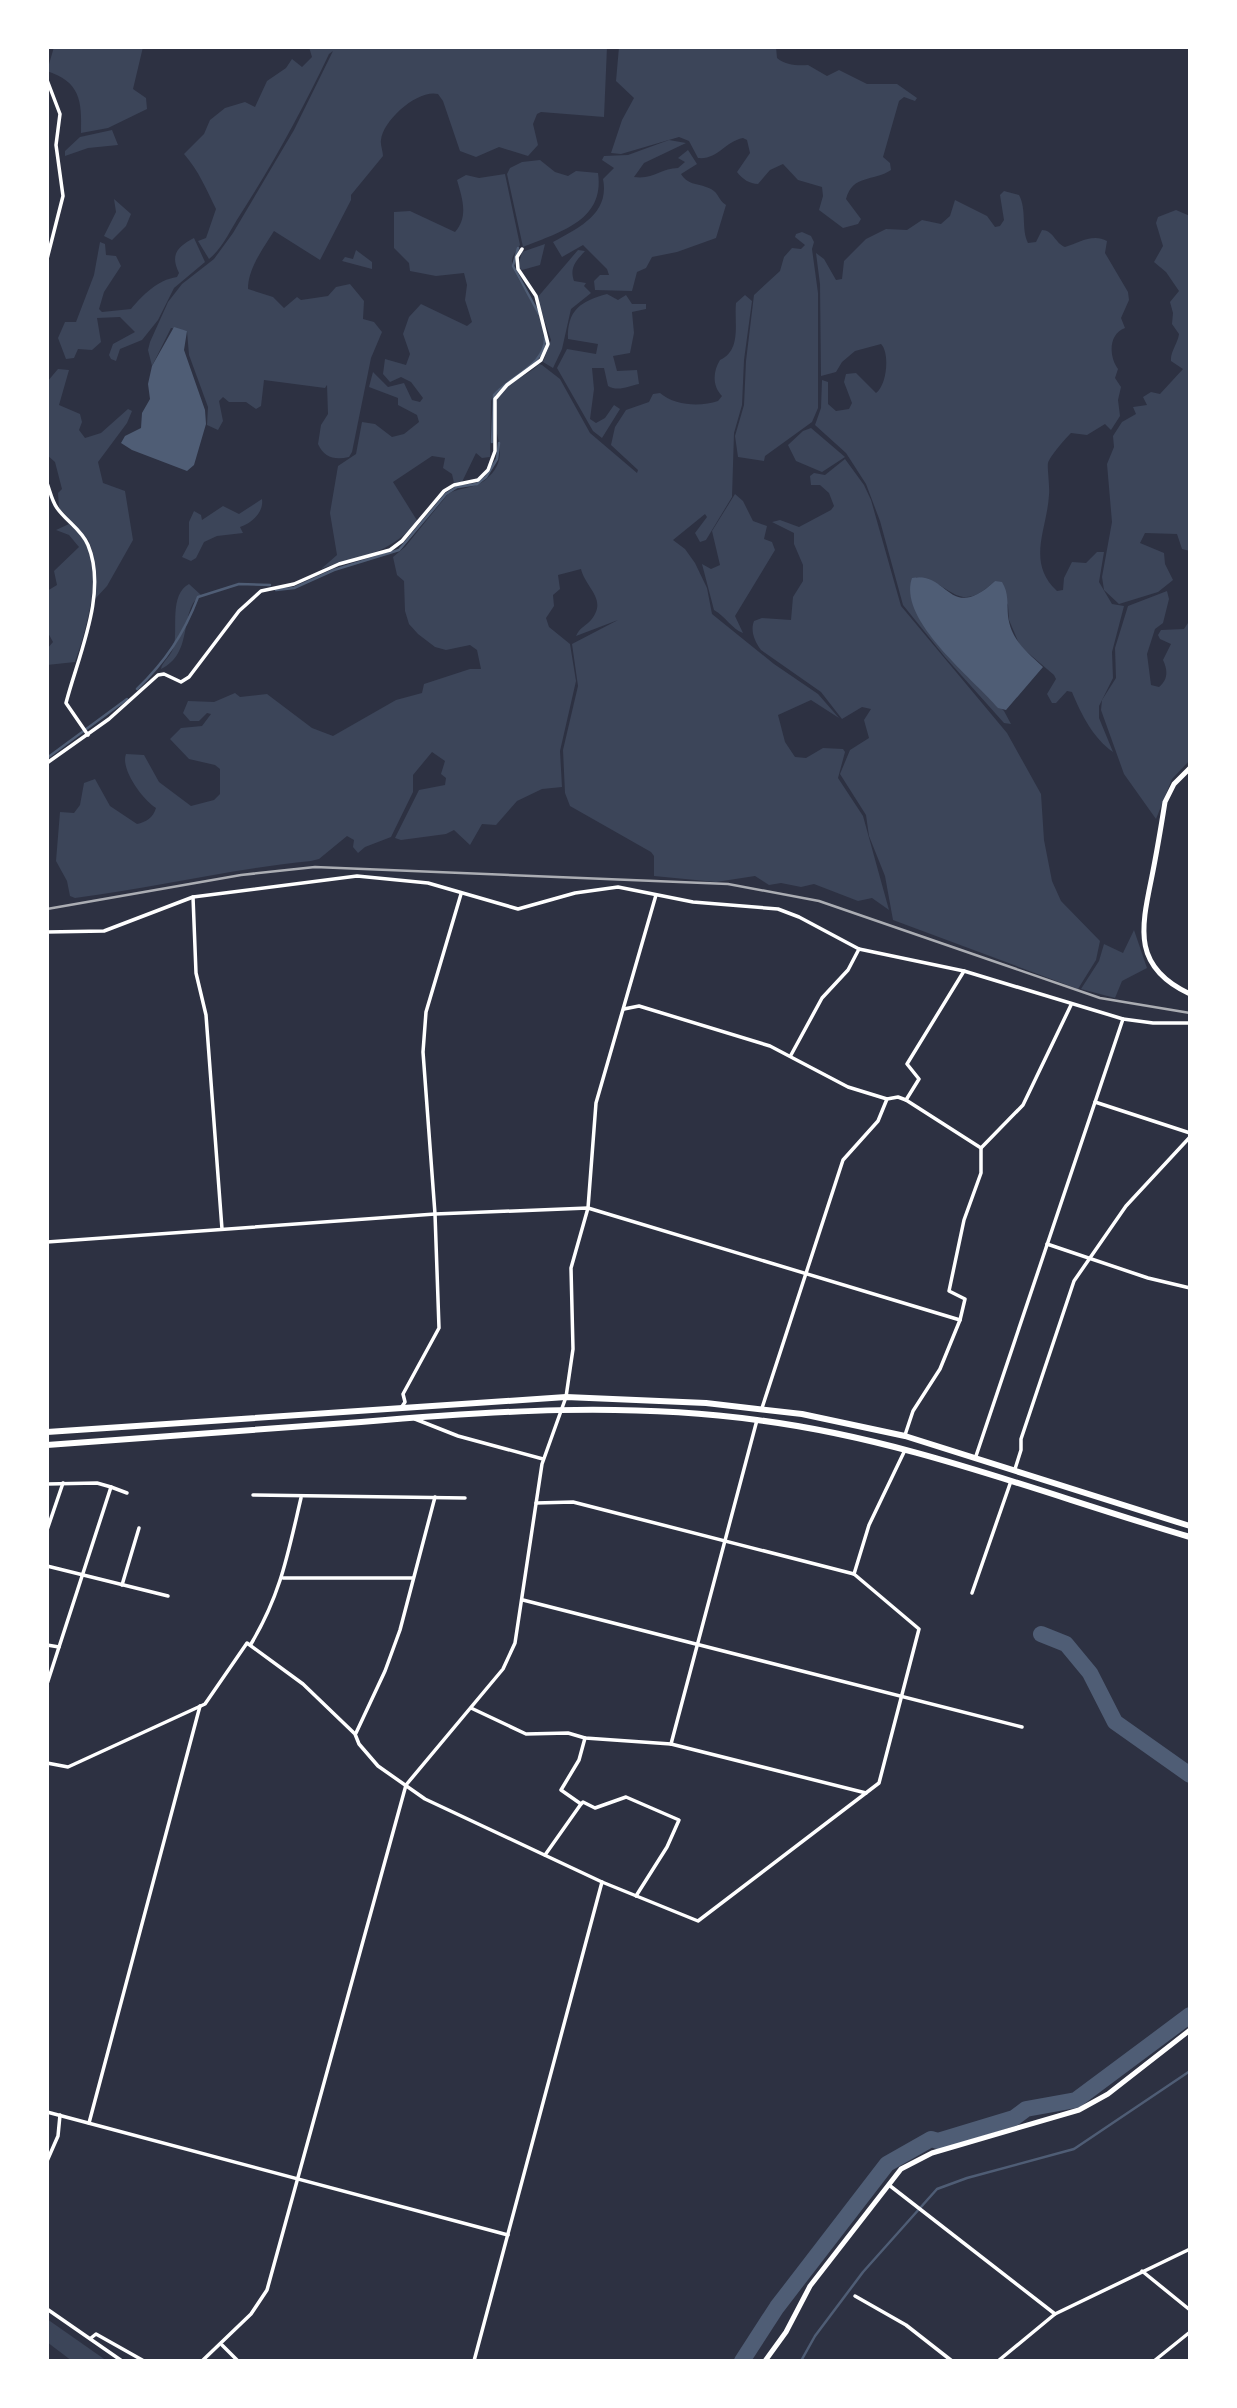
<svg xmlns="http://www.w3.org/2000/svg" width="1237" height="2408" font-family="Manrope,sans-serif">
	<rect width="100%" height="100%" fill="#2d3142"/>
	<g fill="#3c4559">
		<path d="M54,47H143L133,89L146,98L147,109L108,128L81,133C82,100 80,82 47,71Z"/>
		<path d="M309,47H607L604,117L541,112L537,114L533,124L538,145L528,156L499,147L476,157L460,151L443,101L438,94C418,89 383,120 381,140C380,144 383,151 383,156L351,195V200L320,260L274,231C263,249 248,268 248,289L273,297L284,308L297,297L301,300L328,296L336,287L350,284L364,301L363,319L374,322L382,332L371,358L352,452L349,457C335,460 324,458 318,444L321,425L328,414L327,385L325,388L264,380L261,406L256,409L246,402H229L223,397L219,401L223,421L218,430L207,425L208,407L189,355L187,331L171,328L152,366L148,350L150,342L168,302L182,284L214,259L233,233L294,130L333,51L329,54C303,109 273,164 240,215C230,230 223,248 209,259L198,241L206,238L216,209C206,189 199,171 184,154L204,134L210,120L225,108L245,102L255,107L267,81L286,68L292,59L302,67L312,57Z"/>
		<path d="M619,47H776L777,58C785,65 798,66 808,65L827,76L839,70L867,84H897L917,98L915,101L904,97L899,101L883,157L890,163L891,170C873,182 853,174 846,199L861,219L858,224L843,228L819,210L823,196L822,187L798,180L783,164L770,170L758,184C750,184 742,179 737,172L750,153L747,140L743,138C724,142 718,160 698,158L689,141L679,137L621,154L611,153L622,120L634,98L616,81Z"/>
		<polygon points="112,130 118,145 88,148 65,156 65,151 80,137"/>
		<path d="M669,140L686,143L644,163L634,177C653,180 661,168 678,168L685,162L678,158L688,150L697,164L681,174C688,186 700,183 711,189C719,193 718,200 726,205L716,238L677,252L652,257L646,268L637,272L632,291L595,290L594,281L600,275H609L607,269L583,245L562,257L553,242C578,228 610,214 603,179L614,168L602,160L604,156L628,155Z"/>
		<path d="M540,160L555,172L568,176L576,171L598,173C605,221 559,232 523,247L507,174L510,168L522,162Z"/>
		<path d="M505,174L520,245C517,250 513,254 512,260C510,280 560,321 539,355C528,372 506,378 494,394L491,401L490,457L482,458L476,453L462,482L454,483L452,474L443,468L445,458L432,456L393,482L418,522C382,559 365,552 321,569L337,555L330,513L338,466L356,454L362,422L375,424L392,437L404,434L419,422L417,415L398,405V398L369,387L373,372L388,387L404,383L412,400L420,402L423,398L411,382L401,377L390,382L383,374L385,359L406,365L410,354L403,334L409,317L421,304L467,326L472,322L465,300L467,285L464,273L436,276L410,271L409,263L394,248V212L410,211L455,232C469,216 462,198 457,180L466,175L479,178Z"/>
		<path d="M1004,191L1019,195C1027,210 1021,229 1028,243L1036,242L1042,230C1053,230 1055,243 1065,247C1078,243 1093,233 1107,241L1105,253L1128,292L1129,300L1121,318L1125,328C1108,334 1109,357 1118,369L1115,378L1121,387L1118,400L1120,416L1111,430L1105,424L1087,435L1071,433C1066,438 1050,456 1048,463C1047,467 1050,487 1049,495C1047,530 1026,562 1057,591L1063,590L1064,578L1072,562L1086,563L1097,552H1104L1099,582L1112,604L1124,606L1112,652L1113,678L1099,706V718L1113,752C1093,738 1081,714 1072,692L1067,691L1056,703H1052L1047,694L1056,679L1054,675L1020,646L1009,620L1008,605L995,581C957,617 953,582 916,577L930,635L1004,711L1011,724L1004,723L945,657L903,605L880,521L866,484L846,453L815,425L821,408L822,380L828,382V404L836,411L849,409L852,403L844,382L846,374L856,373L876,393C887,385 890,353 881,344L855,351L842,362L836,372L821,376L820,284L816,253L824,259L836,280L842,279L844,261L866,239L886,229L907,230L922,220L941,224L950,216L955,200L987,216L995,227L1000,226L1004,220L1000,195Z"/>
		<polygon points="114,199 131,214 126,226 112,240 104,236 116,212"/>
		<path d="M1176,210L1190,216V551L1182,549L1177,534L1145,533L1140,543L1164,553L1165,564L1173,580L1158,592L1119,604L1104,590L1102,577L1112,522L1107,464L1114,447L1113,436L1122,422L1136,414L1133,407L1147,405L1143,397L1151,392L1160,394L1183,369L1171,361C1170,352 1178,343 1179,334L1172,324L1173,313L1170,302L1179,291L1166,272L1154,262L1163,246L1156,223L1158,217Z"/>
		<polygon points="802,232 811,236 814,242 812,249 818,293 818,408 812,422 765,456 764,461 738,457 735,436 744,405 746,361 754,295 780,271 784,257 792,248 801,249 805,245 795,237 796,234"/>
		<path d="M194,238L205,262L174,288L158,320L142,340L120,349L116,361L111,359L109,355L113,344L135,332L120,317L97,318L101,342L92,350L78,349L74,358L66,359L58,338L65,322H76L94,275L100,242L105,244L106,255L116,256L121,266L104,292L99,309L102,312L131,309C143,295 157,280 177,277L179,273C170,255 177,247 194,238Z"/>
		<polygon points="545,244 540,265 522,270 518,267 522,252"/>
		<polygon points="356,250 372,262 372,269 342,261 345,257 353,259"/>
		<path d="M578,250L585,251C577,260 569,267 574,281L586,283L584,286L591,293L571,309L562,349L553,368L543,362L551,340L537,298Z"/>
		<path d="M607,294L618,300L626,295L632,304H646V309L632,312L634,333L630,353L613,356L617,371L637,370L639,384C629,386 618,392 608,386L604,368H592L594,389L590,419L596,423L605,418L614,405L620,409L602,438L593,431L557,368L567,349L596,354L598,344L568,339C567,310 581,301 607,294Z"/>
		<path d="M745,295L752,301L744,360L742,405L734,433L732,497L706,540L700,542L695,533L707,517L705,514L673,540L685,549L695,563L707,588L712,614L774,664L818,694L839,718L811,700L778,715L785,742L795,757L806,758L823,748L843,749L845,752L838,778L863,816L889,910L872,898L858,901L814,884L801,887L781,883L769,885L755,876L716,882L654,876V856L651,852L570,806L565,793L563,750L578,686L572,644L618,620L576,636C580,627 586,626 591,620C608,599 586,589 581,569L558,575L560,589L553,595L554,606L546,618L549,627L570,644L576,681L560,751L562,787L542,789L517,801L496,825L482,824L470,845L454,830L446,834L401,840L395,838L419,790L445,785L446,778L441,774L445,761L432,752L413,775V792L391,837L365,847L358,853L353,847L354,840L347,836L319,859L311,861C231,869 154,888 75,898L70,896L67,881L56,861L60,812L74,813L80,805L84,783L95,779L110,806L137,824C146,822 153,818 156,808C143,800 120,769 126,754L144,755L159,782L191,806L214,800L220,794V769L215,765L189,759L170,739L181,728L202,726L211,714L207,713L199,721H190L183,713L188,701L214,702L235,693L240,697L267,694L312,728L333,736L396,700L422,693L424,684L470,669H481L477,650L470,645L446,650L435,647L418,634L409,624L405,611L404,581L397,575L393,557L405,547L448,494C459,487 473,489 484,481C518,455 485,429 497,400C504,382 527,377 539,364L542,365L560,379L590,433L637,473L638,470L611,445L615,427L626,410L649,402L653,394L660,393C675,406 701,407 718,401L722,396C712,386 713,371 720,360C742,350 734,323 736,303Z"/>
		<polygon points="58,369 69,370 59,405 80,414 82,422 79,430 85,438 101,433 128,409 132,411 127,423 98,462 103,483 125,491 133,540 107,586 95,599 93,554 89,541 59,508 58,493 62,489 55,462 47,455 47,382"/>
		<polygon points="811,428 845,457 822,472 796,461 788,445 803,431"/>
		<path d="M845,459L864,485L871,500L901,606L1007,733L1041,794L1044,840L1052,881L1061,901L1100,941L1096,960L1078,989L893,920L885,876L869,836L866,815L840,774L850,750L869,738L864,720L871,709L862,707L842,719L821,692L761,650C755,642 750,631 754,621L762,618L791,620L793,597L803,581V565L794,544V533L772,522L780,520L799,527L831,510L834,506L829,493L820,485H811L810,476L814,473L825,475Z"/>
		<path d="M735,494L743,501L753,521L767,526L764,539L772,542L775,550L735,616L743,633C732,629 726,617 714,610L702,564L711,569L720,565L712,531Z"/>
		<path d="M262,499C264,512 252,523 240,527L243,533L217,536L204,542L196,558L191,561L182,557L189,544V522L194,511L201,515L202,520L223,506L239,514Z"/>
		<path d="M69,524C74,529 81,534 84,540C104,571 86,631 75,662L47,665V649L53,642L47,631V591L57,585L54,571L79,547L69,535L56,530Z"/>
		<path d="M189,584L201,595C178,610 195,653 161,669C162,662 172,655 174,646C178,628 169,595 189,584Z"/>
		<path d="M1167,591L1169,599L1163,623L1155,629L1147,654L1151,685L1159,687C1168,680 1168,670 1163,660L1171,644L1160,639L1158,635L1161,630L1184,629L1190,620V760L1172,779L1156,819L1124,774L1101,710L1102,700L1116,678L1115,648L1128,606Z"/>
		<polygon points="1134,930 1147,968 1122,981 1115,998 1081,989 1099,961 1104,944 1123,953"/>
		<polygon points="47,2319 107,2361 72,2361 47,2342"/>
	</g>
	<g fill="#4f5d75">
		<polygon points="174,327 187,331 184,350 205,410 206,424 194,465 187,471 132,450 121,443 125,436 141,428 142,413 150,399 148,384 152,366"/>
		<path d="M912,578C948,570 949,624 995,581L1002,582C1009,593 1007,604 1008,616C1011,640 1027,652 1043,667L1006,710L998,708C974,679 897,620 912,578Z"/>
	</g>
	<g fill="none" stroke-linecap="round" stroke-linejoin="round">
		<g stroke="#4f5d75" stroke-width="2.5">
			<polyline points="518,248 513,266 539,314"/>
			<path d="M492,442L494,395C509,376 546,366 545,337"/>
			<polyline points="276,590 294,588 334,570 399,550 446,494 457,487 477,484 486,477 497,459 499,443"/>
			<path d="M137,689C165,662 184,634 198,597L239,584L270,585"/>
			<polyline points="47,758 127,699"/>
			<polyline points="801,2361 815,2336 863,2272 937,2189 967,2178 1074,2149 1190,2071"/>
		</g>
		<g stroke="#4f5d75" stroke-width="16">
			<polyline points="1041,1634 1066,1644 1090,1673 1115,1722 1190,1775"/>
			<polyline points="742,2361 777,2307 887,2164 931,2139 938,2141 1014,2118 1026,2109 1076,2100 1190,2015"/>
		</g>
		<g stroke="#fff" stroke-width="3.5">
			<polyline points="47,80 60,114 56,145 63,196 47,259"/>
			<path d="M47,483C50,491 52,501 57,508C66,521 82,530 88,545C108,593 78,656 66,703L88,735"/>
			<polyline points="47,763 109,719 158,675 164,674 181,682 189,677 239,611 261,591 294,584 339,564 390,550 402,541 444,491 454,485 478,480 488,470 495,451 495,399 507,385 541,360 548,344 536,296 518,269 517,257 522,249"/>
			<polyline points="193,897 196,973 206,1015 222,1229"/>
			<polyline points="47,932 104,931 193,897 357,876 428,883 518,909 575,893 618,887 693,902 778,909 799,917 859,949 964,971 1123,1019 1153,1023 1190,1023"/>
			<polyline points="624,1009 639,1006 770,1046 848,1087 887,1099"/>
			<polyline points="791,1055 822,998 848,970 859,949"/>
			<polyline points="906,1100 919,1079 907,1064 964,971"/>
			<polyline points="1095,1102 1190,1133"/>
			<polyline points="47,1242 435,1214 588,1208 960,1320 940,1369 913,1411 905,1435"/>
			<polyline points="1047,1244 1148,1278 1190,1288"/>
			<polyline points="960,1320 965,1299 949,1291 964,1220 981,1173 981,1148"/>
			<polyline points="401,1408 405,1402 403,1394 439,1328 435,1214 423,1052 426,1012 461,894"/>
			<polyline points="762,1408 843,1160 878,1121 887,1099 898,1097 906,1100 981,1148 1023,1105 1071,1005"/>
			<polyline points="415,1419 458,1436 543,1459"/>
			<polyline points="976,1456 1123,1019"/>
			<polyline points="1015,1469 1021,1450 1021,1439 1074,1281 1126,1206 1190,1137"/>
			<polyline points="47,1484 97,1483 111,1487 47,1684"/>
			<polyline points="111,1487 127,1493"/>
			<polyline points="253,1495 465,1498"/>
			<polyline points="47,1530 63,1483"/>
			<polyline points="47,1566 168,1596"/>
			<polyline points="854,1574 869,1525 905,1450"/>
			<polyline points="283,1578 413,1578"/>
			<polyline points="122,1585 139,1528"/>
			<polyline points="972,1593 1011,1481"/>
			<polyline points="523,1600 1022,1727"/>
			<path d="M251,1644C281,1594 288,1553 301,1498"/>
			<polyline points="47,1645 59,1647"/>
			<polyline points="471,1708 526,1734 568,1733 585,1738 671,1744 866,1793"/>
			<polyline points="356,1733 385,1671 400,1630 435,1497"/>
			<polyline points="671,1744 757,1420"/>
			<polyline points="47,1763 68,1767 205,1704 247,1643 303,1684 355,1734 359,1744 378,1766 425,1799 602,1882 698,1921 879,1783 919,1629 854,1574 573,1502 536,1503"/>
			<polyline points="581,1804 583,1802 595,1808 626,1797 679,1820 667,1847 636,1896"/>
			<polyline points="545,1855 581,1804 561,1790 579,1760 585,1738"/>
			<polyline points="47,2112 508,2235"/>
			<polyline points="89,2123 200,1706"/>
			<polyline points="47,2161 58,2136 60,2115"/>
			<polyline points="889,2185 1055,2314"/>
			<polyline points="1142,2271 1190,2310"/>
			<polyline points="855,2296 906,2325 952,2361"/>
			<polyline points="47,2309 122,2361"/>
			<polyline points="91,2338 96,2334 144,2361"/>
			<polyline points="222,2345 238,2361"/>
			<polyline points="202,2361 251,2314 267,2290 406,1785 503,1669 515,1643 542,1464 566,1397 573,1349 571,1268 588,1208 596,1103 656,895"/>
			<polyline points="474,2361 602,1882"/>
			<polyline points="998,2361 1055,2314 1190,2249"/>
			<polyline points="1154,2361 1190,2332"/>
		</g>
		<g stroke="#fff" stroke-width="5">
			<path d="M1190,768L1174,784L1165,802C1161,827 1157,851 1152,876C1141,929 1132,967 1190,994"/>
			<polyline points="765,2361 786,2332 810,2286 901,2169 932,2153 1079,2110 1108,2094 1190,2030"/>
		</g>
		<g stroke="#fff" stroke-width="6">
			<polyline points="47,1432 566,1397 706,1403 802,1414 905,1436 1190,1526"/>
			<path d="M47,1445C152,1437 257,1430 361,1422C493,1411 625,1402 757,1420C907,1439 1046,1495 1190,1537"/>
		</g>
		<polyline stroke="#abadb3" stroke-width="2.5" points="47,909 241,875 315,867 728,884 819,901 1100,998 1190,1013"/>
	</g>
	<rect width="1237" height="2408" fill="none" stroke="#ffffff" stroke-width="98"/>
</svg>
